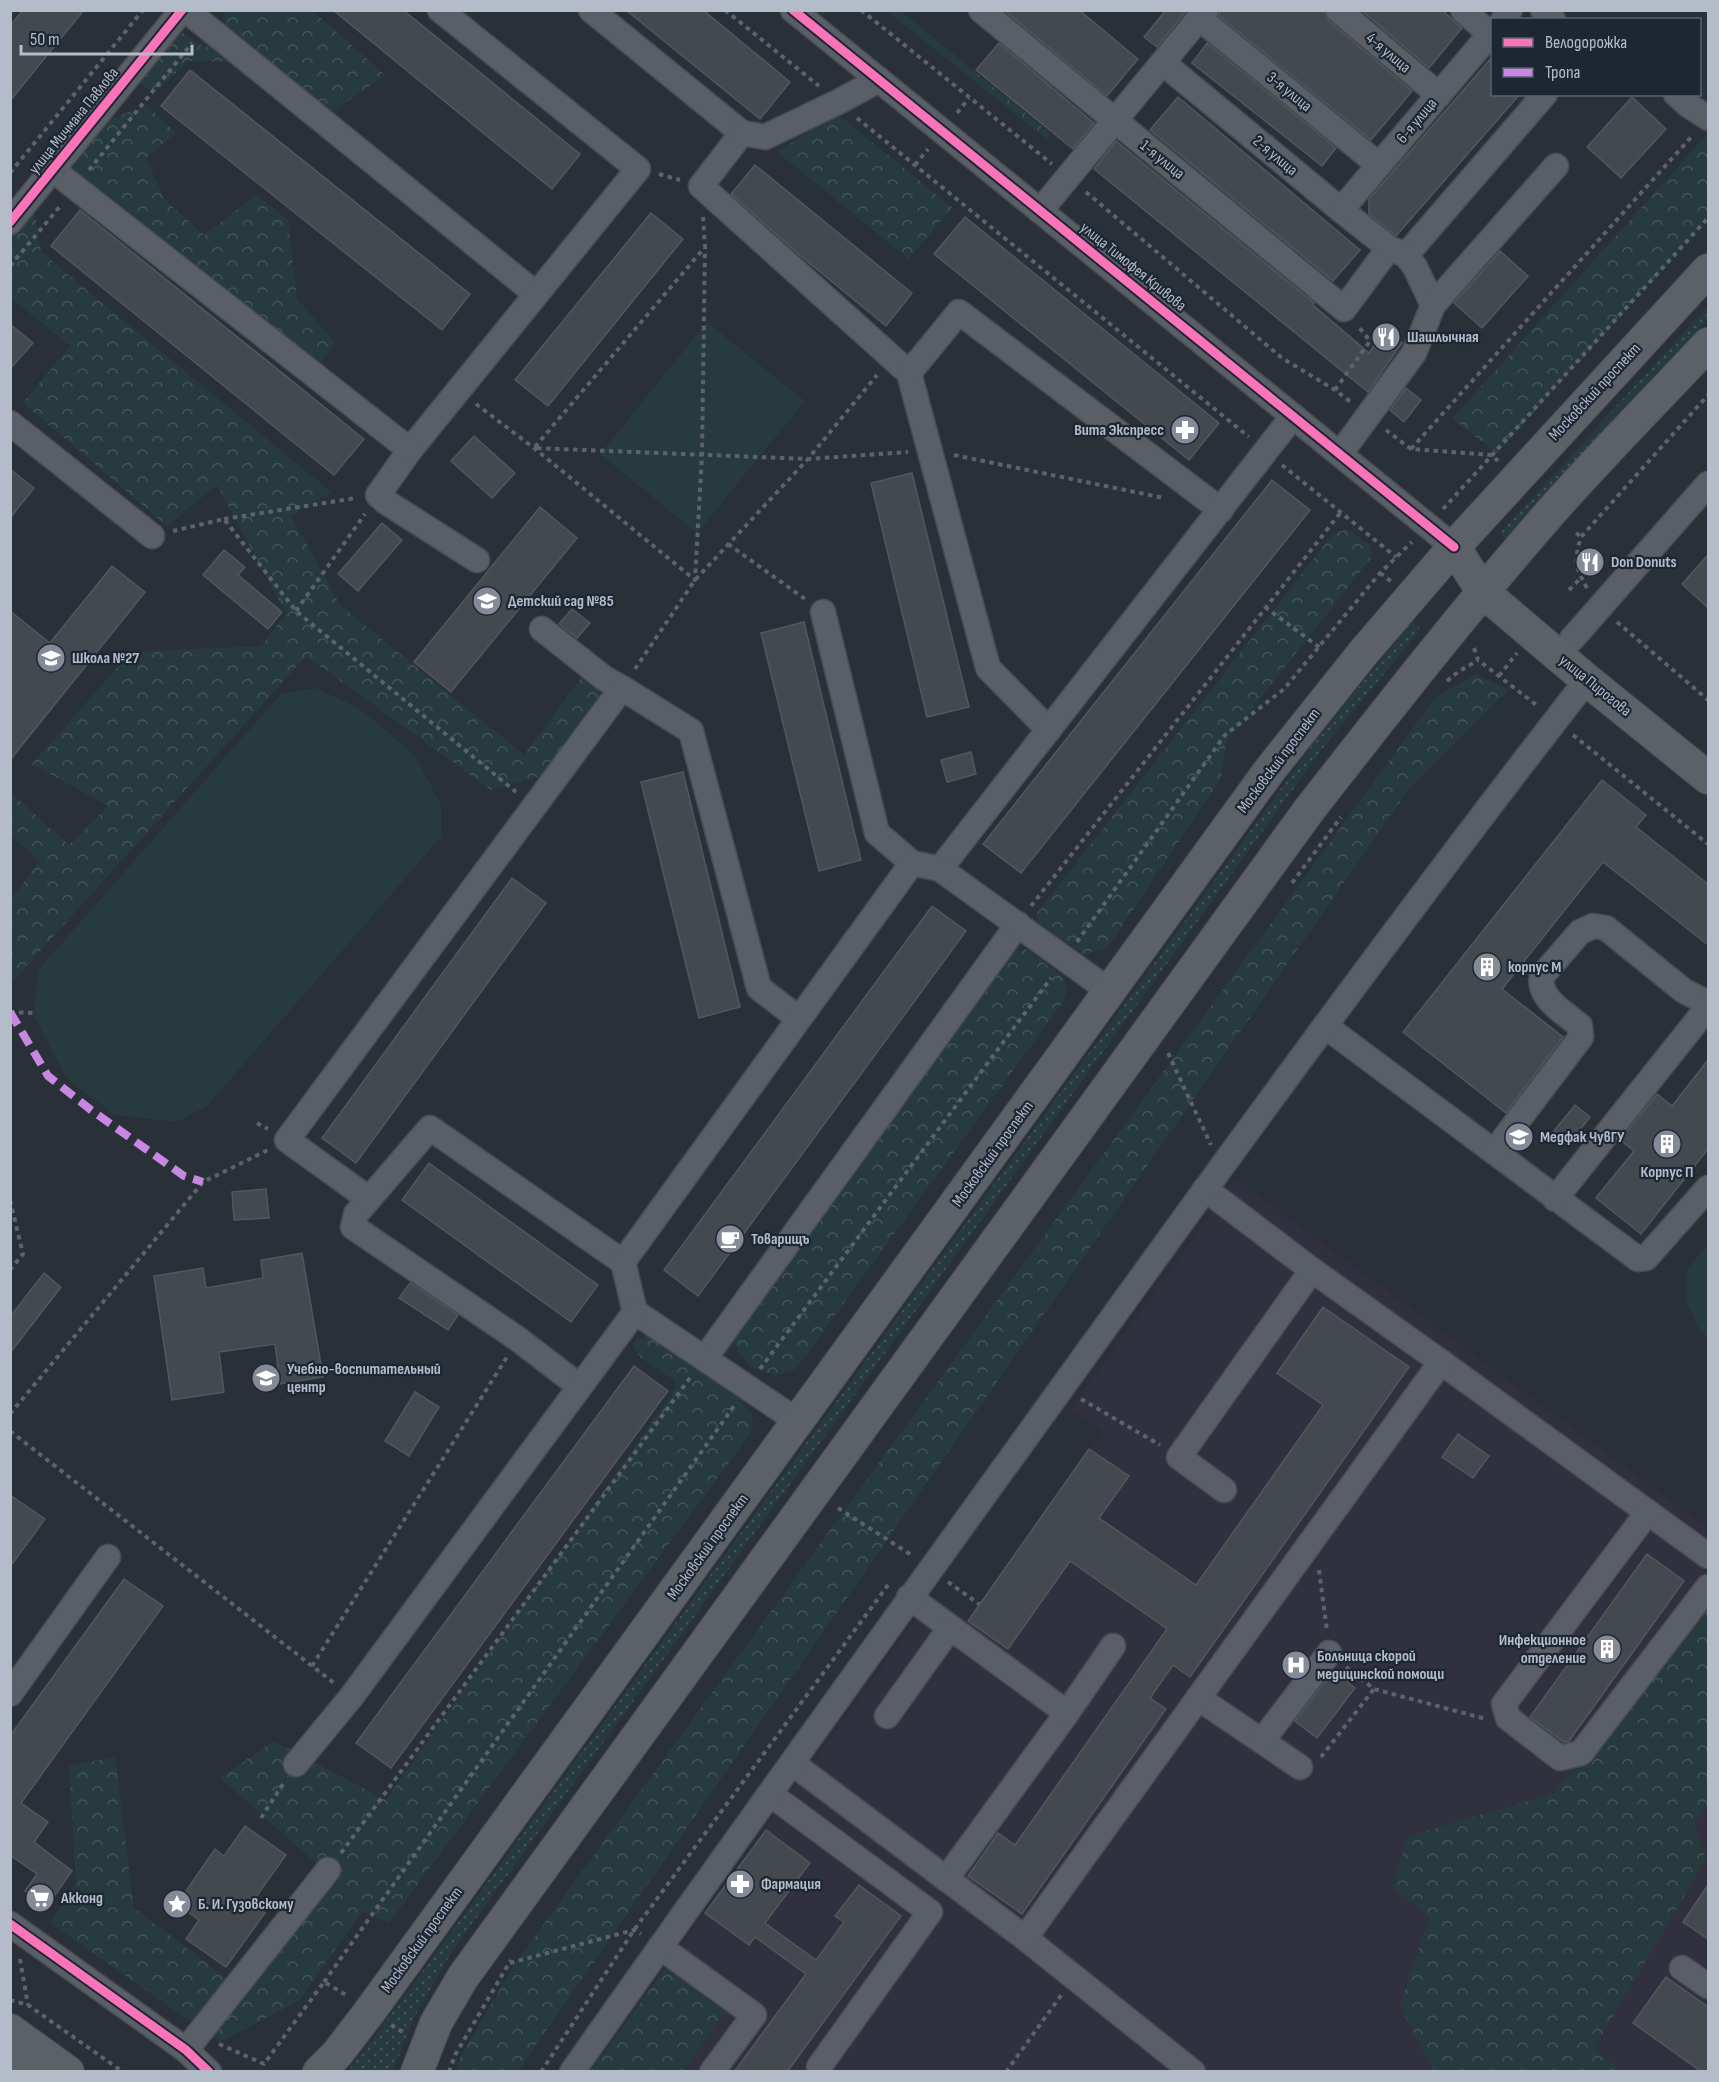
<svg xmlns="http://www.w3.org/2000/svg" width="1719" height="2082" font-family="'Sofia Sans Condensed',sans-serif">
	<defs>
		<pattern id="grass-dots" width="8" height="8" patternUnits="userSpaceOnUse" patternTransform="scale(1.5)"><rect width="8" height="8" fill="#273a3e"/><path d="M2 2h.1M6 6h.1" fill="none" stroke="#445559" stroke-width="1.8" stroke-linecap="round"/></pattern>
		<pattern id="forest-crowns" width="20" height="18" patternUnits="userSpaceOnUse" patternTransform="scale(1.5)"><rect width="20" height="18" fill="#273a3e"/><path d="M2 6a3 3 0 1 1 6 0M12 15a3 3 0 1 1 6 0" fill="none" stroke="#445559"/></pattern>
	</defs>
	<rect width="100%" height="100%" fill="#2a3038"/>
	<polygon fill="#31303e" points="1236,1179 1708,1528 1708,2071 1624,2071 1594,2049 1576,2072 590,2072 933,1596 968,1621 1103,1431 1070,1409"/>
	<g fill="url(#grass-dots)">
		<polygon points="1708,306 1708,319 1506,539 1500,533"/>
		<polygon points="1412,621 1421,629 1325,745 451,1953 414,2018 393,2071 348,2071 415,1982 1317,739"/>
	</g>
	<g fill="url(#forest-crowns)">
		<polygon points="224,10 313,11 385,75 310,128 227,62 189,61 154,93 136,80 180,31 205,48 225,19"/>
		<polygon points="887,11 901,11 1051,134 1047,140"/>
		<polygon points="147,105 176,133 146,158 165,200 204,235 256,195 288,220 297,299 335,342 320,364 107,204 67,161 98,124"/>
		<polygon points="836,113 952,207 909,259 777,152"/>
		<polygon points="1708,133 1708,218 1497,453 1452,419"/>
		<polygon points="33,202 41,252 331,492 291,516 340,605 524,755 584,674 609,689 551,773 491,790 306,656 14,980 10,978 11,899 40,861 11,836 10,792 69,845 108,806 32,764 131,652 261,646 286,614 217,485 167,526 23,403 70,346 11,298 11,231"/>
		<polygon points="1347,529 1371,546 1371,558 1226,742 1221,779 1107,948 1084,954 1038,922 1037,913 1333,534"/>
		<polygon points="1475,674 1509,690 1409,789 518,2071 456,2071 460,2058 514,1965 1434,699"/>
		<polygon points="1025,949 1062,976 1068,989 1063,1002 796,1369 775,1376 751,1367 737,1350 732,1331 1007,953"/>
		<polygon points="652,1336 732,1392 753,1416 750,1434 389,1923 362,1911 299,2001 220,2042 50,1923 76,1885 69,1766 115,1757 134,1908 230,1981 319,1866 220,1778 274,1741 386,1800 676,1388 674,1380 641,1358 633,1346 636,1339"/>
		<polygon points="1708,1608 1708,1804 1694,1824 1706,1859 1594,2049 1624,2071 1433,2071 1400,2006 1429,1917 1391,1886 1409,1836 1554,1793"/>
		<polygon points="665,1969 726,2012 683,2071 590,2071"/>
	</g>
	<g fill="#273a3e">
		<polygon points="707,322 805,401 697,533 600,454"/>
		<polygon points="316,688 359,708 414,754 441,805 441,837 207,1106 177,1122 115,1115 66,1078 33,1013 39,969 281,694"/>
		<polygon points="1708,1243 1708,1339 1698,1328 1686,1301 1687,1270"/>
	</g>
	<g fill="#444950" stroke="#52575f" stroke-width="1.5">
		<polygon points="23,10 84,10 10,101 10,26"/>
		<polygon points="333,10 403,10 580,154 552,189"/>
		<polygon points="626,10 703,10 790,82 760,119"/>
		<polygon points="1004,10 1079,10 1138,59 1107,96"/>
		<polygon points="1166,10 1187,10 1157,47 1144,37"/>
		<polygon points="1220,10 1324,10 1329,21 1412,91 1371,140 1219,16"/>
		<polygon points="1361,10 1442,10 1462,28 1429,68"/>
		<polygon points="999,43 1094,123 1073,149 976,70"/>
		<polygon points="1207,43 1336,148 1322,166 1192,63"/>
		<polygon points="1492,57 1492,94 1520,94 1396,236 1369,214 1369,199"/>
		<polygon points="190,70 470,294 442,330 161,106"/>
		<polygon points="1178,97 1360,250 1333,281 1150,130"/>
		<polygon points="1632,97 1666,129 1621,178 1587,147"/>
		<polygon points="1116,141 1314,303 1313,305 1369,353 1384,330 1402,343 1368,392 1094,169"/>
		<polygon points="755,165 912,293 886,326 803,258 731,194"/>
		<polygon points="80,210 364,439 334,475 51,246"/>
		<polygon points="651,213 683,239 548,406 515,380"/>
		<polygon points="965,217 1219,423 1189,460 934,254"/>
		<polygon points="1500,251 1528,276 1482,328 1454,303"/>
		<polygon points="10,324 33,343 10,369"/>
		<polygon points="1406,388 1421,400 1404,422 1390,410"/>
		<polygon points="474,436 515,473 492,498 451,461"/>
		<polygon points="10,469 34,488 10,518"/>
		<polygon points="912,473 969,707 927,717 871,483"/>
		<polygon points="1272,480 1310,510 1021,873 983,844"/>
		<polygon points="540,507 577,538 451,692 414,662"/>
		<polygon points="382,523 402,540 358,591 338,574"/>
		<polygon points="224,550 245,567 238,575 282,612 268,629 203,575"/>
		<polygon points="1708,555 1708,608 1682,584"/>
		<polygon points="112,566 145,592 10,760 10,611 50,643"/>
		<polygon points="572,609 590,623 577,638 559,624"/>
		<polygon points="804,622 861,860 819,871 761,633"/>
		<polygon points="971,752 976,774 947,782 941,760"/>
		<polygon points="683,772 740,1007 699,1018 641,782"/>
		<polygon points="1602,780 1646,815 1636,827 1708,884 1708,945 1603,862 1502,989 1563,1037 1506,1113 1403,1032"/>
		<polygon points="512,878 546,903 356,1163 322,1138"/>
		<polygon points="932,906 966,931 698,1296 664,1270"/>
		<polygon points="1708,1060 1708,1149 1641,1234 1596,1198 1634,1151 1620,1140 1657,1094 1672,1106"/>
		<polygon points="1575,1105 1590,1117 1569,1144 1554,1131"/>
		<polygon points="429,1163 598,1285 571,1322 402,1200"/>
		<polygon points="266,1189 269,1218 234,1220 232,1192"/>
		<polygon points="302,1253 323,1377 280,1384 275,1344 219,1352 224,1392 172,1400 154,1276 203,1268 206,1288 263,1278 261,1260"/>
		<polygon points="44,1273 61,1287 10,1353 10,1317"/>
		<polygon points="410,1283 458,1315 448,1330 399,1298"/>
		<polygon points="1323,1307 1409,1367 1190,1677 1173,1665 1150,1698 1166,1709 1022,1914 968,1876 998,1833 1015,1845 1167,1629 1070,1561 1008,1649 968,1621 1089,1449 1129,1476 1099,1518 1196,1585 1323,1405 1277,1373"/>
		<polygon points="634,1366 668,1391 391,1768 356,1743"/>
		<polygon points="415,1392 439,1407 409,1456 385,1441"/>
		<polygon points="1458,1434 1489,1456 1473,1478 1442,1457"/>
		<polygon points="10,1495 45,1519 10,1567"/>
		<polygon points="1647,1554 1684,1581 1569,1741 1564,1742 1530,1717"/>
		<polygon points="124,1579 163,1606 21,1803 48,1822 34,1842 72,1871 48,1905 25,1891 37,1874 10,1855 10,1736"/>
		<polygon points="1333,1671 1355,1688 1317,1738 1295,1721"/>
		<polygon points="245,1826 286,1855 251,1904 265,1913 226,1967 186,1939 199,1920 177,1904 215,1849 224,1856"/>
		<polygon points="766,1830 810,1863 765,1923 816,1960 844,1922 835,1916 859,1885 901,1916 787,2072 734,2072 806,1974 755,1937 749,1945 705,1913"/>
		<polygon points="1708,1885 1708,1939 1683,1922"/>
		<polygon points="1666,1977 1708,2007 1708,2072 1702,2072 1633,2023"/>
	</g>
	<g fill="none" stroke-linecap="round" stroke-linejoin="round">
		<g stroke="#484c53" stroke-width="27">
			<g id="minor">
				<polyline points="186,10 536,294"/>
				<polyline points="440,10 638,169 410,450 378,495 386,502 477,560"/>
				<polyline points="591,10 742,133 701,186 909,373 988,668 1049,730"/>
				<polyline points="793,10 1454,547"/>
				<polyline points="981,10 1344,309 1389,248"/>
				<polyline points="1338,10 1439,95"/>
				<polyline points="1463,10 1490,34"/>
				<polyline points="1543,10 1553,20"/>
				<polyline points="1199,18 1379,165"/>
				<polyline points="1503,20 1510,10"/>
				<polyline points="1163,63 1341,210 1389,248 1406,255 1545,94"/>
				<polyline points="1676,94 1688,105 1708,118"/>
				<polyline points="742,133 765,137 838,102 879,80"/>
				<polyline points="53,170 410,450"/>
				<polyline points="1341,210 1492,32"/>
				<polyline points="1040,211 1206,10"/>
				<polyline points="10,222 182,10"/>
				<polyline points="1406,255 1415,267 1433,305"/>
				<polyline points="909,373 959,312 1221,510"/>
				<polyline points="10,423 152,536"/>
				<polyline points="1340,454 1414,353 1433,305 1556,166"/>
				<polyline points="823,612 877,833 912,863"/>
				<polyline points="542,629 604,678 622,688"/>
				<polyline points="1572,639 1708,484"/>
				<polyline points="940,869 1293,416"/>
				<polyline points="1325,1026 1638,1259 1646,1258 1708,1188"/>
				<path d="M1494,1152L1581,1037L1580,1026C1565,1013 1537,998 1542,976L1580,932L1593,926L1606,928L1684,991L1708,1003"/>
				<polyline points="369,1199 356,1214 353,1227 518,1339 579,1386"/>
				<polyline points="1555,1199 1708,1007"/>
				<polyline points="623,1262 430,1128 369,1199 287,1140 622,688 691,731 759,988 798,1018"/>
				<polyline points="705,1358 1018,924"/>
				<polyline points="1441,1362 1708,1556"/>
				<polyline points="799,1422 635,1312 623,1262 912,863 940,869 1111,992"/>
				<polyline points="1224,1490 1179,1457 1312,1270"/>
				<polyline points="1648,1512 1504,1704 1508,1718 1560,1758 1581,1753 1708,1587"/>
				<polyline points="909,1597 1067,1713 946,1879"/>
				<polyline points="10,1694 108,1557"/>
				<polyline points="1198,1698 1300,1767"/>
				<polyline points="1067,1713 1113,1646"/>
				<polyline points="887,1716 950,1628"/>
				<polyline points="1262,1741 1329,1653"/>
				<polyline points="792,1763 1025,1938 1193,2072"/>
				<polyline points="296,1764 352,1696 635,1312"/>
				<polyline points="770,1794 930,1912 819,2067 820,2072"/>
				<polyline points="10,1924 186,2050 209,2072"/>
				<polyline points="1025,1938 1441,1362 1312,1270 1205,1189"/>
				<polyline points="660,1947 754,2015 712,2072"/>
				<polyline points="1682,1968 1708,1986"/>
				<polyline points="186,2050 328,1870"/>
				<path d="M572,2072C733,1843 897,1616 1061,1389C1233,1150 1406,912 1587,680"/>
			</g>
		</g>
		<g stroke="#484c55" stroke-width="34">
			<g id="major">
				<polyline points="1454,547 1483,592 1587,680 1708,778"/>
				<polyline points="10,2030 68,2072"/>
				<polyline points="10,2060 26,2072"/>
				<polyline points="319,2072 337,2054 370,2011 1269,771 1363,653 1454,547 1708,270"/>
				<path d="M417,2072L436,2023L463,1977L1309,810C1388,709 1466,609 1550,513C1601,455 1656,400 1708,344"/>
			</g>
		</g>
		<g stroke="#5d636a" stroke-width="4" stroke-dasharray="4.5 4.5" stroke-linecap="butt">
			<polyline points="725,10 819,86"/>
			<polyline points="861,10 1052,164"/>
			<polyline points="957,113 969,98"/>
			<polyline points="857,118 1249,437"/>
			<polyline points="915,165 928,149"/>
			<polyline points="89,170 192,43"/>
			<polyline points="10,173 143,10"/>
			<polyline points="659,174 680,180"/>
			<polyline points="1086,192 1282,358 1335,390 1352,403"/>
			<polyline points="703,217 705,247 534,448 808,459 908,452"/>
			<polyline points="10,266 62,204"/>
			<polyline points="1335,390 1370,341 1358,326"/>
			<polyline points="476,404 534,448 695,580 702,454 705,248"/>
			<polyline points="1386,430 1411,449 1492,455 1498,461"/>
			<polyline points="1411,449 1693,135"/>
			<polyline points="954,455 1164,498"/>
			<polyline points="1282,465 1396,557"/>
			<polyline points="1443,509 1708,218"/>
			<polyline points="224,519 356,498"/>
			<polyline points="173,531 224,519 296,611 516,792"/>
			<polyline points="1576,533 1581,537"/>
			<polyline points="728,544 805,599"/>
			<polyline points="1380,573 1392,582"/>
			<path d="M1587,588C1575,567 1574,560 1581,537L1708,395"/>
			<polyline points="1569,590 1581,578"/>
			<polyline points="1265,607 1319,647"/>
			<polyline points="296,611 365,514"/>
			<polyline points="1617,622 1708,700"/>
			<polyline points="1474,648 1478,660 1539,707"/>
			<polyline points="635,669 695,580 808,459 877,375"/>
			<polyline points="1499,676 1517,653"/>
			<polyline points="1447,681 1458,672 1478,660"/>
			<polyline points="1573,735 1708,844"/>
			<polyline points="1292,883 1341,817"/>
			<polyline points="1031,906 1341,512"/>
			<polyline points="1077,942 1225,735 1284,689 1380,573 1412,542"/>
			<polyline points="10,1012 33,1013"/>
			<polyline points="1168,1053 1211,1145"/>
			<polyline points="257,1123 268,1129"/>
			<polyline points="10,1200 23,1254 10,1270"/>
			<polyline points="760,1369 1051,978"/>
			<polyline points="1081,1399 1160,1445"/>
			<polyline points="10,1414 203,1182 268,1150"/>
			<polyline points="10,1431 334,1683"/>
			<polyline points="838,1508 913,1556"/>
			<polyline points="1319,1570 1327,1631"/>
			<polyline points="948,1582 979,1604"/>
			<polyline points="312,1666 507,1357"/>
			<polyline points="1346,1667 1374,1689 1486,1719"/>
			<polyline points="1321,1757 1374,1689"/>
			<polyline points="261,1818 285,1781"/>
			<polyline points="341,1853 692,1375"/>
			<polyline points="20,1959 28,2005"/>
			<polyline points="510,1963 634,1930 641,1934"/>
			<polyline points="324,1982 734,1406"/>
			<polyline points="10,2000 28,2005 123,2072"/>
			<polyline points="391,2025 405,2033"/>
			<polyline points="219,2044 264,2064 324,1982 348,1996"/>
			<polyline points="449,2072 455,2055 511,1960"/>
			<polyline points="541,2072 634,1930 888,1585"/>
			<polyline points="1006,2072 1062,1994"/>
		</g>
		<use href="#minor" stroke="#5a5e66" stroke-width="24"/>
		<use href="#major" stroke="#5c6168" stroke-width="32"/>
		<polyline stroke="#c787e3" stroke-width="8" stroke-dasharray="15 8" stroke-linecap="butt" points="10,1012 48,1076 91,1110 184,1176 203,1182"/>
		<g stroke="#1d2633" stroke-width="13">
			<g id="cycleway">
				<polyline points="793,10 1454,547"/>
				<polyline points="10,222 182,10"/>
				<polyline points="10,1924 186,2050 209,2072"/>
			</g>
		</g>
		<use href="#cycleway" stroke="#fb73b8" stroke-width="9"/>
	</g>
	<defs>
		<g id="restaurant-disc" transform="scale(1.5)"><circle r="9.5" fill="#848b96" stroke="#1d2633"/><path d="M-5-6h1v4h1v-4h1v4h1v-4h1v5L-1.5 .5V6h-2V.5L-5-1ZM5-6V6H3V1.5H1.5Q1.5-4 5-6Z" fill="#fff"/></g>
		<g id="pharmacy-disc" transform="scale(1.5)"><circle r="9.5" fill="#848b96" stroke="#1d2633"/><path d="M-2-6h4v4h4v4h-4v4h-4v-4h-4v-4h4Z" fill="#fff"/></g>
		<g id="school-disc" transform="scale(1.5)"><circle r="9.5" fill="#848b96" stroke="#1d2633"/><path d="M0-5L7-2L0 1L-7-2ZM-4 1L0 2.5L4 1V4Q0 6-4 4Z" fill="#fff"/></g>
		<g id="building-disc" transform="scale(1.5)"><circle r="9.5" fill="#848b96" stroke="#1d2633"/><path d="M-4-6H4V6H1V3H-1V6H-4ZM-2.5-4.3h1.7v1.8h-1.7ZM.8-4.3h1.7v1.8H.8ZM-2.5-1h1.7V.8h-1.7ZM.8-1h1.7V.8H.8Z" fill="#fff"/></g>
		<g id="university-disc" transform="scale(1.5)"><circle r="9.5" fill="#848b96" stroke="#1d2633"/><path d="M0-5L7-2L0 1L-7-2ZM-4 1L0 2.5L4 1V4Q0 6-4 4Z" fill="#fff"/></g>
		<g id="cafe-disc" transform="scale(1.5)"><circle r="9.5" fill="#848b96" stroke="#1d2633"/><path d="M-5.5-4.5H6V0H3Q3 3.5 0 3.5H-2.5Q-5.5 3.5-5.5 0ZM3-3.2v2h1.7v-2ZM-6 4.5H4V6H-6Z" fill="#fff"/></g>
		<g id="hospital-disc" transform="scale(1.5)"><circle r="9.5" fill="#848b96" stroke="#1d2633"/><path d="M-5-5h3v3.5h4V-5h3V5h-3V1.5h-4V5h-3Z" fill="#fff"/></g>
		<g id="supermarket-disc" transform="scale(1.5)"><circle r="9.5" fill="#848b96" stroke="#1d2633"/><path d="M-6-5.5h2.5l.6 2H6L4.5 2H-2.5L-4.4-4H-6ZM-1.5 3.2a1.3 1.3 0 1 0 .1 0ZM3 3.2a1.3 1.3 0 1 0 .1 0Z" fill="#fff"/></g>
		<g id="sight-disc" transform="scale(1.5)"><circle r="9.5" fill="#848b96" stroke="#1d2633"/><path d="M0-6L1.8-2.2L6-1.7L2.9 1.2L3.7 5.4L0 3.3L-3.7 5.4L-2.9 1.2L-6-1.7L-1.8-2.2Z" fill="#fff"/></g>
	</defs>
	<g fill-rule="evenodd">
		<use href="#restaurant-disc" x="1386" y="337"/>
		<use href="#pharmacy-disc" x="1185" y="430"/>
		<use href="#restaurant-disc" x="1590" y="562"/>
		<use href="#school-disc" x="487" y="601"/>
		<use href="#school-disc" x="51" y="658"/>
		<use href="#building-disc" x="1487" y="967"/>
		<use href="#university-disc" x="1519" y="1137"/>
		<use href="#building-disc" x="1667" y="1144"/>
		<use href="#cafe-disc" x="730" y="1239"/>
		<use href="#school-disc" x="266" y="1378"/>
		<use href="#building-disc" x="1607" y="1649"/>
		<use href="#hospital-disc" x="1296" y="1665"/>
		<use href="#pharmacy-disc" x="740" y="1884"/>
		<use href="#supermarket-disc" x="40" y="1898"/>
		<use href="#sight-disc" x="177" y="1904"/>
	</g>
	<g text-anchor="middle" dominant-baseline="central" stroke-width="4.5" stroke-linejoin="round" paint-order="stroke">
		<g font-size="16" fill="#b4bcc9" stroke="#1d2633">
			<text transform="translate(1388 53) rotate(40)">4-я улица</text>
			<text transform="translate(1289 92) rotate(39)">3-я улица</text>
			<text transform="translate(74 121) rotate(-51)">улица Мичмана Павлова</text>
			<text transform="translate(1417 121) rotate(-50)">6-я улица</text>
			<text transform="translate(1275 156) rotate(40)">2-я улица</text>
			<text transform="translate(1162 160) rotate(39)">1-я улица</text>
			<text transform="translate(1133 267) rotate(39)">улица Тимофея Кривова</text>
			<text transform="translate(1595 392) rotate(-47)">Московский проспект</text>
			<text transform="translate(1595 686) rotate(39)">улица Пирогова</text>
			<text transform="translate(1279 761) rotate(-53)">Московский проспект</text>
			<text transform="translate(993 1154) rotate(-54)">Московский проспект</text>
			<text transform="translate(708 1547) rotate(-54)">Московский проспект</text>
			<text transform="translate(422 1940) rotate(-54)">Московский проспект</text>
		</g>
		<g font-size="16" font-weight="bold" fill="#b4bcc9" stroke="#1d2633" text-anchor="start">
			<text x="1407" y="337">Шашлычная</text>
			<text x="1164" y="430" text-anchor="end">Вита Экспресс</text>
			<text x="1611" y="562">Don Donuts</text>
			<text x="508" y="601">Детский сад №85</text>
			<text x="72" y="658">Школа №27</text>
			<text x="1508" y="967">корпус М</text>
			<text x="1540" y="1137">Медфак ЧувГУ</text>
			<text x="1667" y="1172" text-anchor="middle">Корпус П</text>
			<text x="751" y="1239">Товарищъ</text>
			<text x="287" y="1369">Учебно-воспитательный<tspan x="287" dy="18">центр</tspan></text>
			<text x="1586" y="1640" text-anchor="end">Инфекционное<tspan x="1586" dy="18">отделение</tspan></text>
			<text x="1317" y="1656">Больница скорой<tspan x="1317" dy="18">медицинской помощи</tspan></text>
			<text x="761" y="1884">Фармация</text>
			<text x="61" y="1898">Акконд</text>
			<text x="198" y="1904">Б. И. Гузовскому</text>
		</g>
	</g>
	<rect width="1719" height="2082" fill="none" stroke="#b4bcc9" stroke-width="24"/>
	<rect x="1491" y="18" width="210" height="78" fill="#1d2633" stroke="#59626f" stroke-width="1.5"/>
	<rect x="1503" y="38" width="30" height="9" fill="#fb73b8" stroke="#59626f" stroke-width="1.5"/>
	<text x="1545" y="48" font-size="18" fill="#b4bcc9">Велодорожка</text>
	<rect x="1503" y="68" width="30" height="9" fill="#c787e3" stroke="#59626f" stroke-width="1.5"/>
	<text x="1545" y="78" font-size="18" fill="#b4bcc9">Тропа</text>
	<path d="M21 45v9h171v-9" fill="none" stroke="#b4bcc9" stroke-width="3"/>
	<text x="30" y="45" font-size="18" fill="#b4bcc9" stroke="#1d2633" stroke-width="4.5" paint-order="stroke">50 m</text>
</svg>
